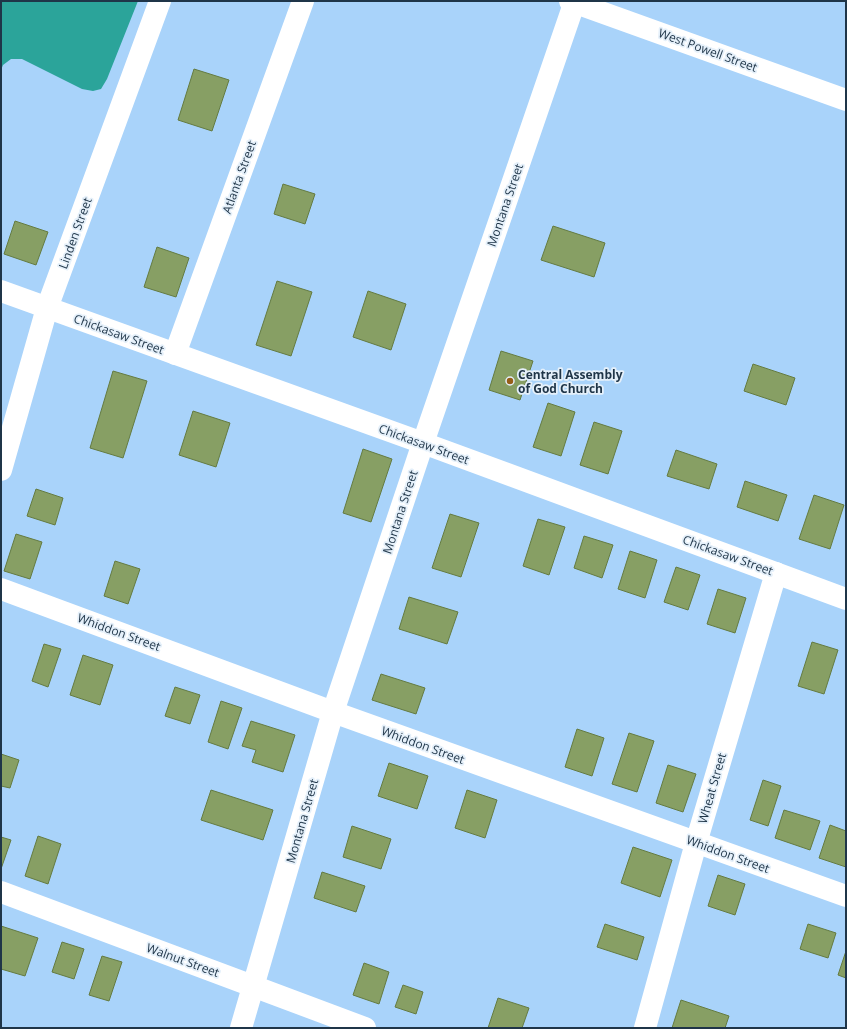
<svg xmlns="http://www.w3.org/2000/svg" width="847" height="1029" font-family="'Open Sans',sans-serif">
	<rect width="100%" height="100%" fill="#a9d3fa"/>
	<polygon fill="#2ba49a" points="1,1 138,1 107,79 101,89 93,91 82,89 22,59 11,59 3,65 1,70"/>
	<g fill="#879f64" stroke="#647b41">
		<polygon points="194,69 229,80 212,131 178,120"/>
		<polygon points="283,184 315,194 305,224 274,214"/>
		<polygon points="15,221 48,232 36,265 4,254"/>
		<polygon points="553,226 605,243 594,277 541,260"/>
		<polygon points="157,247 189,258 176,297 144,287"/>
		<polygon points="277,281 312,292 291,356 256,345"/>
		<polygon points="368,291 406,304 391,350 353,337"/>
		<polygon points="501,351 533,361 520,400 489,390"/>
		<polygon points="753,364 795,378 786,405 744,391"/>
		<polygon points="113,371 147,381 123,458 90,448"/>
		<polygon points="548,403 575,412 561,456 533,447"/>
		<polygon points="193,411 230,423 216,467 179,455"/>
		<polygon points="594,422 622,431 608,474 580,465"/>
		<polygon points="363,449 392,459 371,522 343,513"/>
		<polygon points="676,450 717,464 709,489 667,476"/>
		<polygon points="745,481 787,495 778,521 737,507"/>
		<polygon points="36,489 63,498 55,525 27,516"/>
		<polygon points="814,495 844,505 830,549 799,539"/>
		<polygon points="450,514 479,523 461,577 432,568"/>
		<polygon points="538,519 565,527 549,575 523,566"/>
		<polygon points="16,534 42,542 30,579 4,571"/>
		<polygon points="584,536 613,545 602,578 574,568"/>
		<polygon points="630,551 657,560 645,598 618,589"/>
		<polygon points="115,561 140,569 128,604 104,596"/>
		<polygon points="676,567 700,575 688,610 664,602"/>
		<polygon points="718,589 746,598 735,633 707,624"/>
		<polygon points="409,597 458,612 447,644 399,629"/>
		<polygon points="812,642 838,650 824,694 798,686"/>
		<polygon points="44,644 61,649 48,687 32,681"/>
		<polygon points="83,655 113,665 100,705 70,695"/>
		<polygon points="381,674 425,688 416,714 372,700"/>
		<polygon points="175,687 200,695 190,724 165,716"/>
		<polygon points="221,701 242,708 228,749 208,742"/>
		<polygon points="251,721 295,735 283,772 252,762 256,750 242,746"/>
		<polygon points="577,729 604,738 592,776 565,767"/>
		<polygon points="629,733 654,741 637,792 612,784"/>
		<polygon points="1,754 19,760 10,788 1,786"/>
		<polygon points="389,763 428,776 417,809 378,796"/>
		<polygon points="668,765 696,774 683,812 656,803"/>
		<polygon points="763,780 781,786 768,826 750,820"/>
		<polygon points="211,790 273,810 263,840 201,820"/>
		<polygon points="467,790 497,800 485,838 455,828"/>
		<polygon points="784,810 820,821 810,850 775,838"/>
		<polygon points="830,825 846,831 846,867 819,858"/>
		<polygon points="352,826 391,839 381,869 343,857"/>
		<polygon points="38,836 61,844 48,884 25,876"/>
		<polygon points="1,837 11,840 1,869"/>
		<polygon points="633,847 672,860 660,897 621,883"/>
		<polygon points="322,872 365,886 356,912 314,898"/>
		<polygon points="718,875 745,884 735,915 708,906"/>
		<polygon points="605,924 644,937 637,960 597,947"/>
		<polygon points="808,924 836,933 828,958 800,949"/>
		<polygon points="1,926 38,938 25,976 1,969"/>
		<polygon points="62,942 84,949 74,979 52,972"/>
		<polygon points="846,951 846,978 838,975"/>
		<polygon points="102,956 122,962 109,1001 89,995"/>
		<polygon points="364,963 389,972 379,1004 353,995"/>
		<polygon points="403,985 423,992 416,1014 395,1007"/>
		<polygon points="498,998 529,1008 522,1028 488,1028"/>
		<polygon points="681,1000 729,1016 725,1028 672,1028"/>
	</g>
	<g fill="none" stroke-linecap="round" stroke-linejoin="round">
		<g stroke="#fff" stroke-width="22">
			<polyline points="570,1 846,100"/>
			<polyline points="1,291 423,443 846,599"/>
			<polyline points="175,354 303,1"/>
			<polyline points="1,470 47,308 160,1"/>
			<polyline points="1,589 333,712 846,896"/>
			<polyline points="1,892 365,1028"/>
			<polyline points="241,1028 333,712 423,443 575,1"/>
			<polyline points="645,1028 696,843 776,573"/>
		</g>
	</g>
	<circle fill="#965e18" stroke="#e5f0fa" stroke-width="1.5" cx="510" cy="381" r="4"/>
	<g text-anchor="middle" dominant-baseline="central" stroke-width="3.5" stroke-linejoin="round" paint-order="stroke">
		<g font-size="12" fill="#1f3548" stroke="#e5f0fa">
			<text transform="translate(708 50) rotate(20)">West Powell Street</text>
			<text transform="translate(239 177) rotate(-70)">Atlanta Street</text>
			<text transform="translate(505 205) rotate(-71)">Montana Street</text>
			<text transform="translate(75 233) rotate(-70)">Linden Street</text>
			<text transform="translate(119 334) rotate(20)">Chickasaw Street</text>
			<text transform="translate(424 444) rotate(20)">Chickasaw Street</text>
			<text transform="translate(400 512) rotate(-72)">Montana Street</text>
			<text transform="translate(728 555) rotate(20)">Chickasaw Street</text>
			<text transform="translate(119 632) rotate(20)">Whiddon Street</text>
			<text transform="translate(423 745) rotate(20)">Whiddon Street</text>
			<text transform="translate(712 788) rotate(-74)">Wheat Street</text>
			<text transform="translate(302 821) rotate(-74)">Montana Street</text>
			<text transform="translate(728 854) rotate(20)">Whiddon Street</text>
			<text transform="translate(183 960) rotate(20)">Walnut Street</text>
		</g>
		<g font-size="12" font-weight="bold" fill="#1f3548" stroke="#e5f0fa" text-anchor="start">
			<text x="518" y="374">Central Assembly<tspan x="518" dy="14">of God Church</tspan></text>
		</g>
	</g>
	<rect width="847" height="1029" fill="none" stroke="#1f3548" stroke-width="4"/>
</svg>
